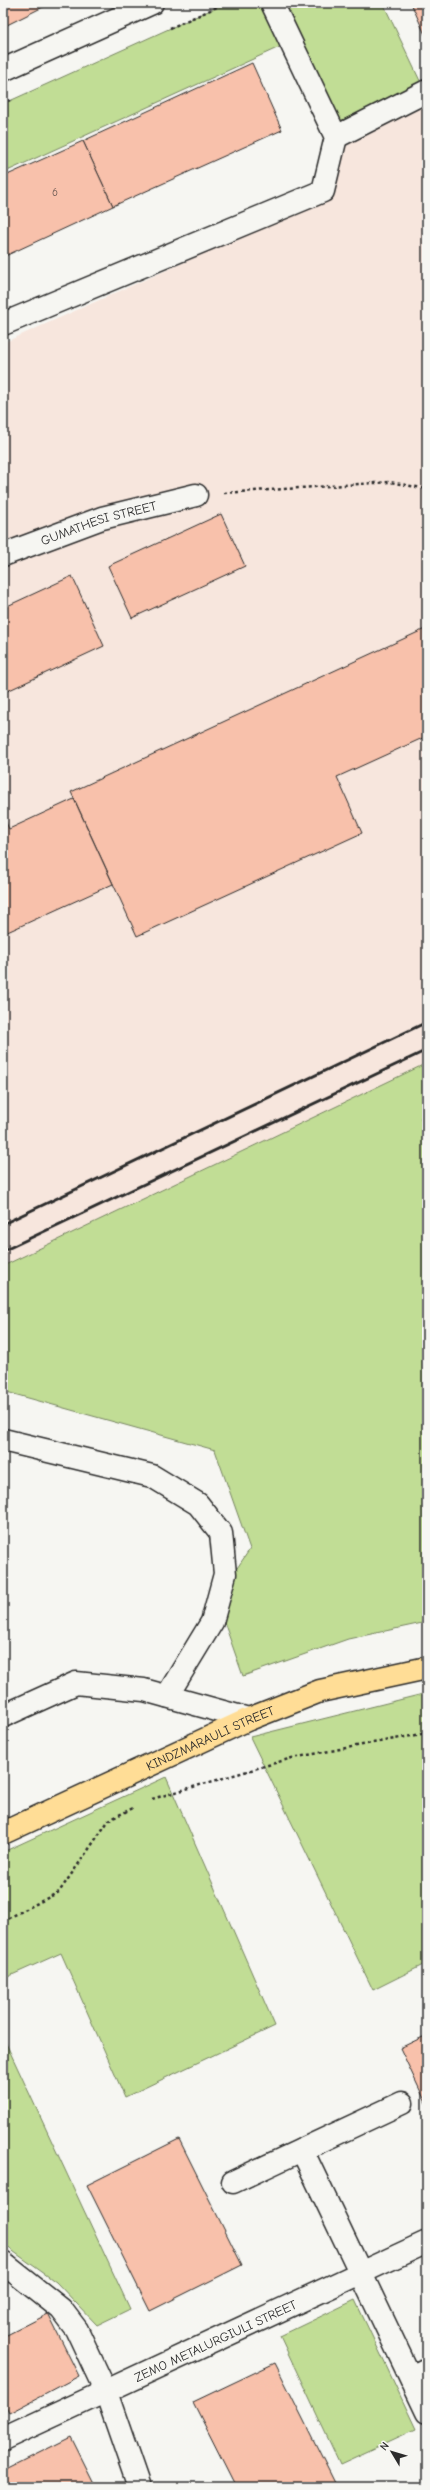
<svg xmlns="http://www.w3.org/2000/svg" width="430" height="2490" font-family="'Comic Neue',sans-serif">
	<rect width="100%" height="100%" fill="#f6f6f2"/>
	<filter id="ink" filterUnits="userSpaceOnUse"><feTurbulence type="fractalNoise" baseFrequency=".025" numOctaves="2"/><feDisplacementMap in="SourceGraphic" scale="8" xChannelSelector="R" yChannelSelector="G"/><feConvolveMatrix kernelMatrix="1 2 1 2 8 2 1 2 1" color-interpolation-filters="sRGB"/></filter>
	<g filter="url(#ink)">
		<polygon fill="#f7e6dd" points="422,85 427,96 427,1063 3,1266 3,343 335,195 338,122"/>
		<g fill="#c1dd95" stroke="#768460">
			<polygon points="226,3 383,3 422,85 338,122 297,39 3,173 3,104"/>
			<polygon points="427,1063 427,1622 348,1639 243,1676 216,1599 250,1549 215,1450 3,1391 3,1266"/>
			<polygon points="427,1693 427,1963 373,1990 250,1737"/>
			<polygon points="166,1777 275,2026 125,2097 61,1953 3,1979 3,1852"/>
			<polygon points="3,2037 130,2309 97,2325 56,2282 3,2244"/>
			<polygon points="355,2300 416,2429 340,2464 280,2336"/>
		</g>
		<g fill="#f8c1ab" stroke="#2b2b2b">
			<polygon points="3,3 51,3 3,27"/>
			<polygon points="411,3 427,3 427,39"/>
			<polygon points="252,63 282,130 113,206 83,141"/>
			<polygon points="83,141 113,206 3,257 3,177"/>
			<polygon points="221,514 245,566 132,618 108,566"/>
			<polygon points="72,576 104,646 3,693 3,608"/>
			<polygon points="427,628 427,736 337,777 362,833 137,936 71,792"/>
			<polygon points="74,799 113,884 3,934 3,816 9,829"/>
			<polygon points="427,2035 427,2105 400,2048"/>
			<polygon points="179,2139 242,2265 150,2311 87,2185"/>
			<polygon points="48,2314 79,2376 9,2413 3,2401 3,2337"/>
			<polygon points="275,2363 336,2485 236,2487 193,2402"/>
			<polygon points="71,2437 96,2487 3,2487 3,2471"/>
		</g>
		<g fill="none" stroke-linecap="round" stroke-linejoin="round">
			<g stroke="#2b2b2b" stroke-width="25">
				<g id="minor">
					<polyline points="3,70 152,3"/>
					<polyline points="336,137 427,91"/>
					<polyline points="3,324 323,191 336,137 272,3"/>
					<path id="s1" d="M3,555L102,518L196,495"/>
					<polyline points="3,1440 152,1476 198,1504 221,1533 225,1574 212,1622 167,1696"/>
					<polyline points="3,1716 76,1683 144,1690 249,1719"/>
					<polyline points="302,2150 427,2412"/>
					<polyline points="233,2182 402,2103"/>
					<polyline points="3,2263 61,2309 77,2330 106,2392 139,2487"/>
					<polyline points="411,2377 427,2369"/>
					<path id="s2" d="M3,2439L427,2242"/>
				</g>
			</g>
			<g stroke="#2b2b2b" stroke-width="25">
				<g id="major">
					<path id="s3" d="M3,1833L249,1719L320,1691L427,1668"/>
				</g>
			</g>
			<g stroke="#2b2b2b" stroke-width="2.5" stroke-dasharray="3 3" stroke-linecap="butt">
				<polyline points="170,28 226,3"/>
				<polyline points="3,104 10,100"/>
				<polyline points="224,493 390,482 427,489"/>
				<polyline points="421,1119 427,1115"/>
				<polyline points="152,1799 292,1758 427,1733"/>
				<polyline points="3,1921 59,1892 109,1820 133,1808"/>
			</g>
			<use href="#minor" stroke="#f6f6f2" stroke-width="22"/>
			<use href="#major" stroke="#ffdd96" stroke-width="22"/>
			<g stroke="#2b2b2b" stroke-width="3">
				<polyline points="3,1224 427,1022"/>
				<polyline points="3,1251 427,1050"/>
			</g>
		</g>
	</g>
	<g text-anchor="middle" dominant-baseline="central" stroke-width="3" stroke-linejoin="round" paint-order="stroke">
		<g font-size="11" fill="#5e504b">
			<text x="55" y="192">6</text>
		</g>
		<g font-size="13" fill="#2b2b2b" stroke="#f6f6f2">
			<text stroke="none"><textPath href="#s1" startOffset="101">GUMATHESI STREET</textPath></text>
			<text stroke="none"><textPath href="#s3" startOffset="228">KINDZMARAULI STREET</textPath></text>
			<text stroke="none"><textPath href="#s2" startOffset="234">ZEMO METALURGIULI STREET</textPath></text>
		</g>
	</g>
	<rect width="430" height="2490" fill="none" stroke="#f6f6f2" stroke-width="16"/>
	<rect x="8" y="8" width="414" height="2474" fill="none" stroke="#2b2b2b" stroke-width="1.5" filter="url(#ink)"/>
	<g transform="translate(392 2452) rotate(308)" stroke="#f6f6f2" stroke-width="3" paint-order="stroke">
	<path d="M0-3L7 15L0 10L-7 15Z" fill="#2b2b2b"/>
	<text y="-6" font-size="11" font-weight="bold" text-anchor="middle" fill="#2b2b2b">N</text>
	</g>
</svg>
